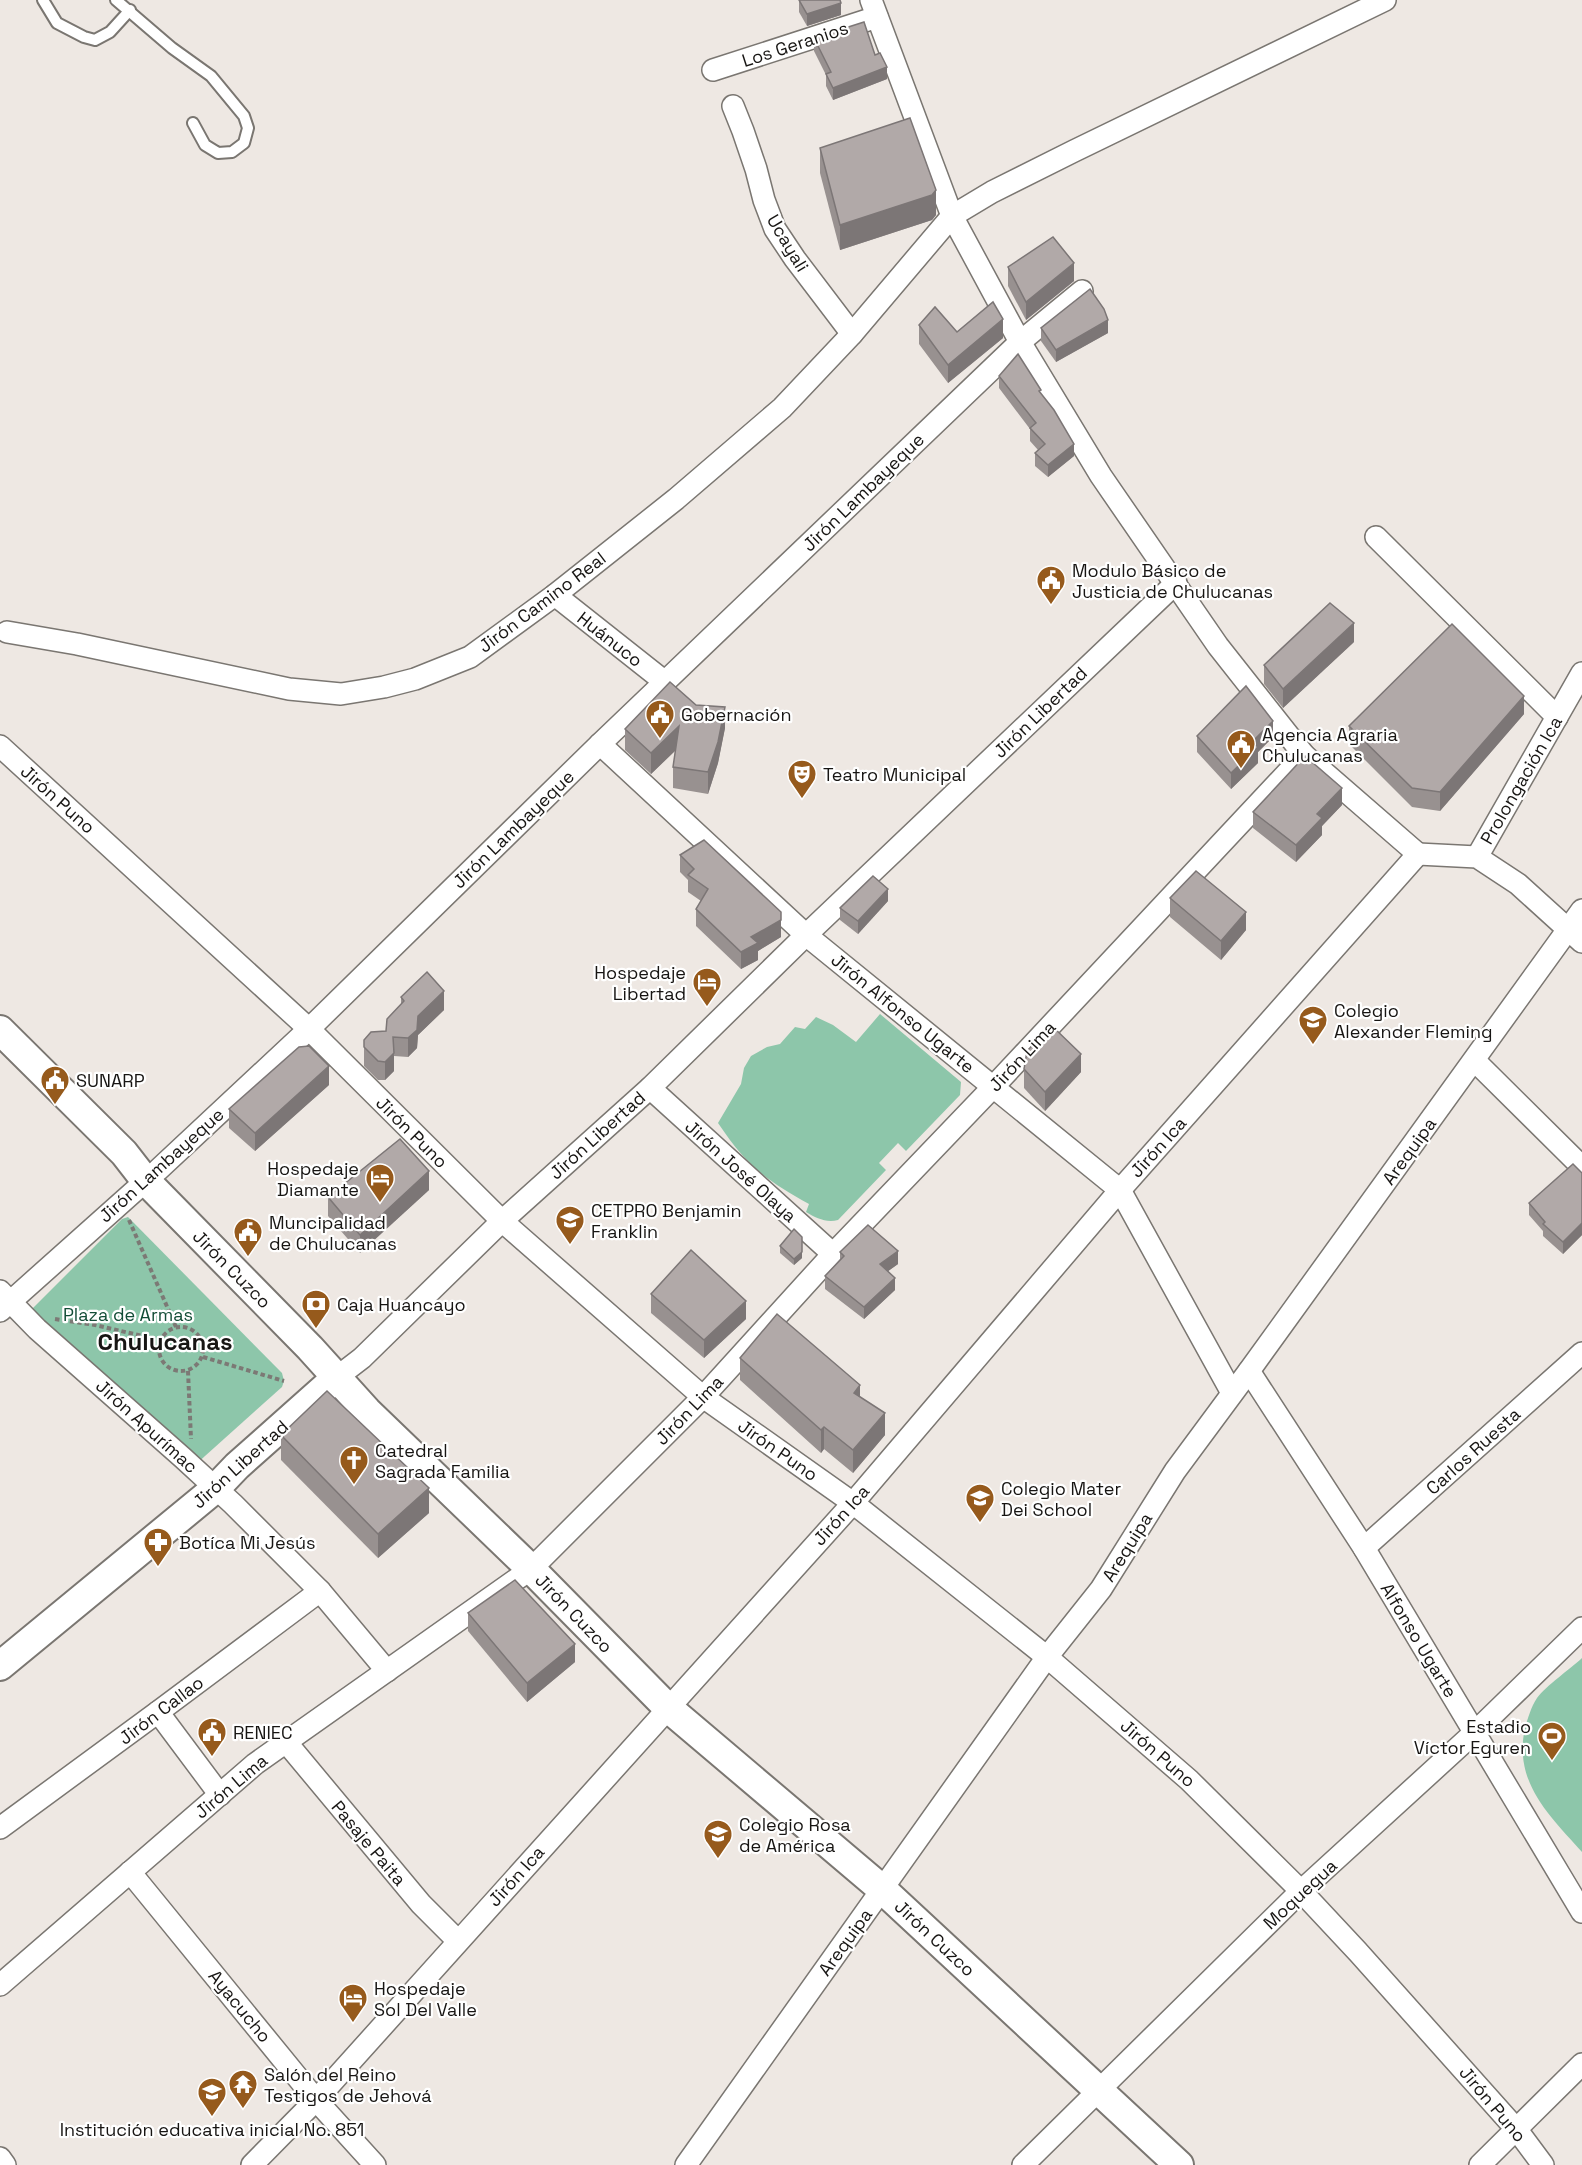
<svg xmlns="http://www.w3.org/2000/svg" width="1582" height="2165" font-family="'Space Grotesk',sans-serif">
	<rect width="100%" height="100%" fill="#eee8e3"/>
	<g fill="#8dc6aa">
		<path d="M880,1014L961,1082L960,1095L906,1151L898,1143L879,1163L886,1170L838,1220C826,1223 816,1218 806,1212L809,1204C764,1179 747,1166 718,1123L741,1084L744,1068L751,1056L767,1047L780,1044L795,1027L805,1029L816,1017L833,1025L856,1042Z"/>
		<polygon points="128,1217 282,1373 284,1381 282,1387 195,1465 30,1311 122,1219"/>
		<path d="M1582,1658V1852C1549,1815 1513,1782 1525,1728C1528,1718 1531,1707 1537,1698C1546,1686 1570,1669 1582,1658Z"/>
	</g>
	<g fill="none" stroke-linecap="round" stroke-linejoin="round">
		<g stroke="#7a7671" stroke-width="14">
			<g id="lane">
				<polyline points="43,0 57,23 84,37 95,40 110,32 130,10"/>
				<polyline points="116,0 172,48 211,76 244,116 248,128 244,143 232,152 218,153 205,145 193,123"/>
			</g>
		</g>
		<g stroke="#7a7671" stroke-width="24">
			<g id="street">
				<polyline points="871,0 952,216 1020,342 1101,476 1218,646 1304,755 1418,854"/>
				<polyline points="713,70 877,17"/>
				<polyline points="733,106 743,131 756,169 764,200 775,229 795,259 852,334"/>
				<polyline points="1376,537 1557,717"/>
				<polyline points="555,595 665,682"/>
				<polyline points="7,632 77,644 289,689 341,694 384,687 415,679 470,657 555,595 676,499 782,408 852,334 952,216 992,192 1074,151 1385,0"/>
				<polyline points="600,744 806,935 1120,1190 1232,1393"/>
				<polyline points="0,746 309,1029 502,1221 703,1397 853,1503 1047,1657 1189,1780 1301,1891 1358,1952 1517,2130 1543,2165"/>
				<polyline points="1418,854 1477,857 1518,884 1582,942"/>
				<polyline points="1477,857 1582,673"/>
				<polyline points="1475,1061 1582,1167"/>
				<polyline points="650,1088 833,1254"/>
				<polyline points="0,1291 37,1329 183,1458 233,1504 320,1591 387,1671"/>
				<polyline points="0,1311 158,1170 309,1029 600,744 1020,342 1082,291"/>
				<polyline points="1249,1371 1364,1548 1582,1912"/>
				<polyline points="336,1378 362,1358 502,1221 650,1088 806,935 1176,583"/>
				<polyline points="1364,1548 1582,1353"/>
				<polyline points="158,1712 220,1795"/>
				<polyline points="286,1742 421,1904 458,1941"/>
				<polyline points="0,1828 158,1712 320,1591"/>
				<polyline points="130,1872 316,2100 375,2165"/>
				<polyline points="0,1985 255,1764 531,1569 703,1397 833,1254 994,1086 1304,755"/>
				<polyline points="0,2158 5,2165"/>
				<polyline points="252,2165 316,2100 853,1503 1120,1190 1418,854"/>
				<polyline points="686,2165 1047,1657 1101,1589 1175,1471 1249,1371 1582,910"/>
				<polyline points="1023,2165 1301,1891 1474,1733 1582,1628"/>
				<polyline points="1480,2165 1582,2064"/>
			</g>
		</g>
		<g stroke="#7a7671" stroke-width="32">
			<g id="secondary">
				<polyline points="0,1030 124,1153 145,1180 310,1348 367,1411 531,1569 667,1707 883,1890 1179,2165"/>
				<polyline points="0,1666 216,1488 237,1466 336,1378"/>
			</g>
		</g>
		<g stroke="#7c7975" stroke-width="4" stroke-dasharray="4.5 3" stroke-linecap="butt">
			<polyline points="129,1220 176,1327"/>
			<polyline points="55,1319 95,1325 160,1340"/>
			<circle cx="181" cy="1349" r="22"/>
			<polyline points="203,1357 284,1381"/>
			<polyline points="188,1371 191,1439"/>
		</g>
		<use href="#lane" stroke="#fff" stroke-width="10"/>
		<use href="#street" stroke="#fff" stroke-width="21"/>
		<use href="#secondary" stroke="#fff" stroke-width="28"/>
	</g>
	<g fill="#989190">
		<polygon points="799,0 841,15 807,26 799,12"/>
		<polygon points="814,38 875,55 887,79 833,100 826,86 826,75 814,51"/>
		<polygon points="820,148 936,215 932,220 840,250 820,173"/>
		<polygon points="1008,267 1074,281 1026,320 1008,286"/>
		<polygon points="919,325 957,332 1003,338 948,383 919,344"/>
		<polygon points="1041,328 1108,333 1056,362 1041,341"/>
		<polygon points="999,376 1041,395 1074,456 1048,477 1035,466 1035,453 1038,450 1030,441 1030,429 999,388"/>
		<polygon points="1354,642 1283,708 1264,684 1264,665"/>
		<polygon points="696,705 725,728 718,763 708,794 673,788 673,767 676,750 651,774 625,750 625,729"/>
		<polygon points="1524,714 1440,811 1412,807 1349,744 1349,726"/>
		<polygon points="1197,736 1273,737 1258,752 1258,763 1231,789 1197,752"/>
		<polygon points="1342,805 1322,826 1322,835 1296,862 1253,828 1253,812"/>
		<polygon points="680,855 781,912 781,937 758,951 758,960 741,969 696,926 696,909 701,901 688,892 688,880 680,872"/>
		<polygon points="1170,898 1246,930 1221,960 1170,917"/>
		<polygon points="888,901 858,934 840,920 840,908"/>
		<polygon points="401,997 444,1010 418,1035 417,1048 408,1057 394,1056 394,1071 385,1080 378,1080 364,1066 364,1040 386,1031 401,1004"/>
		<polygon points="1024,1069 1081,1072 1045,1111 1024,1088"/>
		<polygon points="329,1085 255,1151 229,1128 229,1109"/>
		<polygon points="1582,1173 1582,1235 1563,1254 1543,1236 1543,1231 1529,1215 1529,1203"/>
		<polygon points="429,1190 360,1253 328,1216 328,1197"/>
		<polygon points="802,1237 802,1258 794,1265 780,1253 780,1246"/>
		<polygon points="840,1252 898,1264 888,1271 895,1290 864,1319 825,1289 825,1276 840,1259"/>
		<polygon points="651,1294 746,1319 704,1358 651,1313"/>
		<polygon points="740,1358 860,1397 885,1435 853,1473 824,1449 821,1453 740,1380"/>
		<polygon points="281,1435 429,1513 378,1558 281,1460"/>
		<polygon points="468,1613 575,1662 527,1702 468,1631"/>
	</g>
	<g fill="#7c7676">
		<polygon points="841,3 841,15 807,26 807,14"/>
		<polygon points="887,67 887,79 833,100 833,88"/>
		<polygon points="936,190 936,215 932,220 840,250 840,225"/>
		<polygon points="1074,263 1074,281 1026,320 1026,302"/>
		<polygon points="1003,319 1003,338 948,383 948,365"/>
		<polygon points="1108,320 1108,333 1056,362 1056,350"/>
		<polygon points="1074,444 1074,456 1048,477 1048,465"/>
		<polygon points="1354,623 1354,642 1283,708 1283,689"/>
		<polygon points="1524,696 1524,714 1440,811 1440,792"/>
		<polygon points="725,707 725,728 718,763 708,794 708,772"/>
		<polygon points="1273,721 1273,737 1258,752 1258,763 1231,789 1231,773 1252,742"/>
		<polygon points="679,726 679,747 651,774 651,753"/>
		<polygon points="1342,788 1342,805 1322,826 1322,835 1296,862 1296,845 1317,814"/>
		<polygon points="888,889 888,901 858,934 858,921"/>
		<polygon points="1246,912 1246,930 1221,960 1221,941"/>
		<polygon points="781,920 781,937 758,951 758,960 741,969 741,952 751,937"/>
		<polygon points="444,991 444,1010 418,1035 417,1048 408,1057 408,1038 418,1016"/>
		<polygon points="394,1053 394,1071 385,1080 385,1062"/>
		<polygon points="1081,1054 1081,1072 1045,1111 1045,1092"/>
		<polygon points="329,1066 329,1085 255,1151 255,1133"/>
		<polygon points="429,1171 429,1190 360,1253 360,1235"/>
		<polygon points="1582,1223 1582,1235 1563,1254 1563,1242"/>
		<polygon points="898,1251 898,1264 880,1277 880,1264"/>
		<polygon points="802,1252 802,1258 794,1265 794,1259"/>
		<polygon points="895,1278 895,1290 864,1319 864,1307"/>
		<polygon points="746,1301 746,1319 704,1358 704,1340"/>
		<polygon points="860,1385 860,1408 854,1393"/>
		<polygon points="885,1413 885,1435 853,1473 853,1450"/>
		<polygon points="824,1427 824,1449 821,1453 821,1430"/>
		<polygon points="429,1488 429,1513 378,1558 378,1534"/>
		<polygon points="575,1644 575,1662 527,1702 527,1683"/>
	</g>
	<g fill="#b1a9a8" stroke="#7c7676" stroke-width="1.5">
		<polygon points="799,0 840,0 841,3 807,14"/>
		<polygon points="864,22 875,55 880,53 887,67 833,88 826,74 831,72 814,38"/>
		<polygon points="910,118 936,190 932,195 840,225 820,148"/>
		<polygon points="1053,237 1074,263 1026,302 1008,267"/>
		<polygon points="1090,289 1104,309 1108,320 1056,350 1041,328"/>
		<polygon points="993,302 1003,319 948,365 919,325 935,307 957,332"/>
		<polygon points="1018,354 1041,390 1039,391 1054,410 1074,444 1048,465 1035,453 1045,444 1030,428 1036,423 999,376"/>
		<polygon points="1330,603 1354,623 1283,689 1264,665"/>
		<polygon points="1452,624 1524,696 1440,792 1412,788 1349,726"/>
		<polygon points="670,682 696,705 725,707 718,742 708,772 673,767 679,726 651,753 625,729"/>
		<polygon points="1246,686 1273,721 1252,742 1258,747 1231,773 1197,736"/>
		<polygon points="1305,756 1342,788 1317,814 1322,818 1296,845 1253,812"/>
		<polygon points="704,840 781,912 781,920 751,937 758,943 741,952 696,909 708,889 688,875 694,869 680,855"/>
		<polygon points="1196,871 1246,912 1221,941 1170,898"/>
		<polygon points="873,876 888,889 858,921 840,908"/>
		<polygon points="427,972 444,991 418,1016 417,1030 408,1038 393,1037 394,1053 385,1062 378,1061 364,1047 364,1040 371,1032 386,1031 387,1019 404,1001 401,997"/>
		<polygon points="1051,1025 1081,1054 1045,1092 1024,1069 1027,1051"/>
		<polygon points="309,1046 329,1066 255,1133 229,1109 299,1047"/>
		<polygon points="400,1139 429,1171 360,1235 328,1197"/>
		<polygon points="1573,1164 1582,1173 1582,1223 1563,1242 1543,1224 1545,1222 1529,1203"/>
		<polygon points="868,1225 898,1251 880,1264 895,1278 864,1307 825,1276 844,1256 840,1252"/>
		<polygon points="794,1229 802,1237 802,1252 794,1259 780,1246"/>
		<polygon points="691,1250 746,1301 704,1340 651,1294"/>
		<polygon points="777,1314 860,1385 854,1393 885,1413 853,1450 824,1427 821,1430 740,1358"/>
		<polygon points="327,1391 429,1488 378,1534 281,1435"/>
		<polygon points="515,1580 575,1644 527,1683 468,1613"/>
	</g>
	<defs>
		<g id="civic-pin" transform="scale(1.5)"><path d="M0 17L-7.5 6A9.5 9.5 0 1 1 7.5 6Z" fill="#965a1c" stroke="#fff"/><path d="M-.6-6.5H3V-4.5H.6V-3L4-1V1h2V6H-6V1h2V-1L-.6-3ZM-1.2 2.5V6h2.4V2.5Z" fill="#fff"/></g>
		<g id="theatre-pin" transform="scale(1.5)"><path d="M0 17L-7.5 6A9.5 9.5 0 1 1 7.5 6Z" fill="#965a1c" stroke="#fff"/><path d="M-5-5.5Q0-4 5-5.5V0Q5 5 0 6Q-5 5-5 0ZM-3.3-2.5H-1v1.5H-3.3ZM1-2.5H3.3v1.5H1ZM-2.8 1Q0 5.5 2.8 1Z" fill="#fff"/></g>
		<g id="hotel-pin" transform="scale(1.5)"><path d="M0 17L-7.5 6A9.5 9.5 0 1 1 7.5 6Z" fill="#965a1c" stroke="#fff"/><path d="M-6-4.5h1.5V1H6V5H4.5V3h-9V5H-6ZM-4 0a1.8 1.8 0 1 1 3.6 0ZM.5 0V-2.5h3Q6-2.5 6 0Z" fill="#fff"/></g>
		<g id="school-pin" transform="scale(1.5)"><path d="M0 17L-7.5 6A9.5 9.5 0 1 1 7.5 6Z" fill="#965a1c" stroke="#fff"/><path d="M0-5L7-2L0 1L-7-2ZM-4 1L0 2.5L4 1V4Q0 6-4 4Z" fill="#fff"/></g>
		<g id="university-pin" transform="scale(1.5)"><path d="M0 17L-7.5 6A9.5 9.5 0 1 1 7.5 6Z" fill="#965a1c" stroke="#fff"/><path d="M0-5L7-2L0 1L-7-2ZM-4 1L0 2.5L4 1V4Q0 6-4 4Z" fill="#fff"/></g>
		<g id="bank-pin" transform="scale(1.5)"><path d="M0 17L-7.5 6A9.5 9.5 0 1 1 7.5 6Z" fill="#965a1c" stroke="#fff"/><path d="M-6-4H6V4H-6ZM0-2.3a2.3 2.3 0 1 0 0 4.6a2.3 2.3 0 1 0 0-4.6Z" fill="#fff"/></g>
		<g id="church-pin" transform="scale(1.5)"><path d="M0 17L-7.5 6A9.5 9.5 0 1 1 7.5 6Z" fill="#965a1c" stroke="#fff"/><path d="M-1.2-6h2.4v3.5h3.3v2.4h-3.3V6h-2.4V-.1h-3.3v-2.4h3.3Z" fill="#fff"/></g>
		<g id="pharmacy-pin" transform="scale(1.5)"><path d="M0 17L-7.5 6A9.5 9.5 0 1 1 7.5 6Z" fill="#965a1c" stroke="#fff"/><path d="M-2-6h4v4h4v4h-4v4h-4v-4h-4v-4h4Z" fill="#fff"/></g>
		<g id="stadium-pin" transform="scale(1.5)"><path d="M0 17L-7.5 6A9.5 9.5 0 1 1 7.5 6Z" fill="#965a1c" stroke="#fff"/><path d="M0-5a6.5 5 0 1 0 0 10a6.5 5 0 1 0 0-10ZM-3.5-1.8h7v3.6h-7Z" fill="#fff"/></g>
		<g id="temple-pin" transform="scale(1.5)"><path d="M0 17L-7.5 6A9.5 9.5 0 1 1 7.5 6Z" fill="#965a1c" stroke="#fff"/><path d="M0-6L5-2H3V0L6.5 2.5H4V6H1.5V3h-3V6H-4V2.5H-6.5L-3 0V-2H-5Z" fill="#fff"/></g>
	</defs>
	<g fill-rule="evenodd">
		<use href="#civic-pin" x="1051" y="580"/>
		<use href="#civic-pin" x="660" y="714"/>
		<use href="#civic-pin" x="1241" y="744"/>
		<use href="#theatre-pin" x="802" y="774"/>
		<use href="#hotel-pin" x="707" y="982"/>
		<use href="#school-pin" x="1313" y="1020"/>
		<use href="#civic-pin" x="55" y="1080"/>
		<use href="#hotel-pin" x="380" y="1178"/>
		<use href="#university-pin" x="570" y="1220"/>
		<use href="#civic-pin" x="248" y="1232"/>
		<use href="#bank-pin" x="316" y="1304"/>
		<use href="#church-pin" x="354" y="1460"/>
		<use href="#school-pin" x="980" y="1498"/>
		<use href="#pharmacy-pin" x="158" y="1542"/>
		<use href="#civic-pin" x="212" y="1732"/>
		<use href="#stadium-pin" x="1552" y="1736"/>
		<use href="#school-pin" x="718" y="1834"/>
		<use href="#hotel-pin" x="353" y="1998"/>
		<use href="#temple-pin" x="243" y="2084"/>
		<use href="#school-pin" x="212" y="2092"/>
	</g>
	<g text-anchor="middle" dominant-baseline="central" stroke-width="4.5" stroke-linejoin="round" paint-order="stroke">
		<g font-size="18" fill="#171513" stroke="#fff">
			<text transform="translate(795 44) rotate(-18)">Los Geranios</text>
			<text transform="translate(788 243) rotate(59)">Ucayali</text>
			<text transform="translate(863 492) rotate(-44)">Jirón Lambayeque</text>
			<text transform="translate(542 602) rotate(-37)">Jirón Camino Real</text>
			<text transform="translate(610 639) rotate(38)">Huánuco</text>
			<text transform="translate(1040 712) rotate(-44)">Jirón Libertad</text>
			<text transform="translate(1521 780) rotate(-60)">Prolongación Ica</text>
			<text transform="translate(58 799) rotate(42)">Jirón Puno</text>
			<text transform="translate(513 829) rotate(-44)">Jirón Lambayeque</text>
			<text transform="translate(903 1013) rotate(39)">Jirón Alfonso Ugarte</text>
			<text transform="translate(1022 1056) rotate(-47)">Jirón Lima</text>
			<text transform="translate(412 1132) rotate(45)">Jirón Puno</text>
			<text transform="translate(597 1135) rotate(-42)">Jirón Libertad</text>
			<text transform="translate(1158 1147) rotate(-48)">Jirón Ica</text>
			<text transform="translate(1409 1151) rotate(-54)">Arequipa</text>
			<text transform="translate(161 1165) rotate(-42)">Jirón Lambayeque</text>
			<text transform="translate(741 1171) rotate(42)">Jirón José Olaya</text>
			<text transform="translate(232 1269) rotate(45)">Jirón Cuzco</text>
			<text transform="translate(689 1410) rotate(-46)">Jirón Lima</text>
			<text transform="translate(147 1426) rotate(42)">Jirón Apurímac</text>
			<text transform="translate(778 1450) rotate(35)">Jirón Puno</text>
			<text transform="translate(1473 1451) rotate(-42)">Carlos Ruesta</text>
			<text transform="translate(240 1464) rotate(-42)">Jirón Libertad</text>
			<text transform="translate(841 1515) rotate(-48)">Jirón Ica</text>
			<text transform="translate(1127 1547) rotate(-58)">Arequipa</text>
			<text transform="translate(574 1613) rotate(46)">Jirón Cuzco</text>
			<text transform="translate(1419 1640) rotate(59)">Alfonso Ugarte</text>
			<text transform="translate(161 1710) rotate(-37)">Jirón Callao</text>
			<text transform="translate(1158 1753) rotate(41)">Jirón Puno</text>
			<text transform="translate(231 1786) rotate(-40)">Jirón Lima</text>
			<text transform="translate(369 1843) rotate(50)">Pasaje Paita</text>
			<text transform="translate(516 1876) rotate(-48)">Jirón Ica</text>
			<text transform="translate(1300 1894) rotate(-43)">Moquegua</text>
			<text transform="translate(935 1938) rotate(43)">Jirón Cuzco</text>
			<text transform="translate(845 1942) rotate(-54)">Arequipa</text>
			<text transform="translate(240 2006) rotate(51)">Ayacucho</text>
			<text transform="translate(1493 2104) rotate(50)">Jirón Puno</text>
		</g>
		<g font-size="18" fill="#171513" stroke="#fff" text-anchor="start">
			<text x="1072" y="570">Modulo Básico de<tspan x="1072" dy="21">Justicia de Chulucanas</tspan></text>
			<text x="681" y="714">Gobernación</text>
			<text x="1262" y="734">Agencia Agraria<tspan x="1262" dy="21">Chulucanas</tspan></text>
			<text x="823" y="774">Teatro Municipal</text>
			<text x="686" y="972" text-anchor="end">Hospedaje<tspan x="686" dy="21">Libertad</tspan></text>
			<text x="1334" y="1010">Colegio<tspan x="1334" dy="21">Alexander Fleming</tspan></text>
			<text x="76" y="1080">SUNARP</text>
			<text x="359" y="1168" text-anchor="end">Hospedaje<tspan x="359" dy="21">Diamante</tspan></text>
			<text x="591" y="1210">CETPRO Benjamin<tspan x="591" dy="21">Franklin</tspan></text>
			<text x="269" y="1222">Muncipalidad<tspan x="269" dy="21">de Chulucanas</tspan></text>
			<text x="337" y="1304">Caja Huancayo</text>
			<text x="375" y="1450">Catedral<tspan x="375" dy="21">Sagrada Familia</tspan></text>
			<text x="1001" y="1488">Colegio Mater<tspan x="1001" dy="21">Dei School</tspan></text>
			<text x="179" y="1542">Botíca Mi Jesús</text>
			<text x="1531" y="1726" text-anchor="end">Estadio<tspan x="1531" dy="21">Víctor Eguren</tspan></text>
			<text x="233" y="1732">RENIEC</text>
			<text x="739" y="1824">Colegio Rosa<tspan x="739" dy="21">de América</tspan></text>
			<text x="374" y="1988">Hospedaje<tspan x="374" dy="21">Sol Del Valle</tspan></text>
			<text x="264" y="2074">Salón del Reino<tspan x="264" dy="21">Testigos de Jehová</tspan></text>
			<text x="212" y="2129" text-anchor="middle">Institución educativa inicial No. 851</text>
		</g>
		<g font-size="18" fill="#124d36" stroke="#fff">
			<text x="128" y="1314">Plaza de Armas</text>
		</g>
		<g font-size="24" font-weight="bold" fill="#171513" stroke="#fff">
			<text x="165" y="1341">Chulucanas</text>
		</g>
	</g>
</svg>
